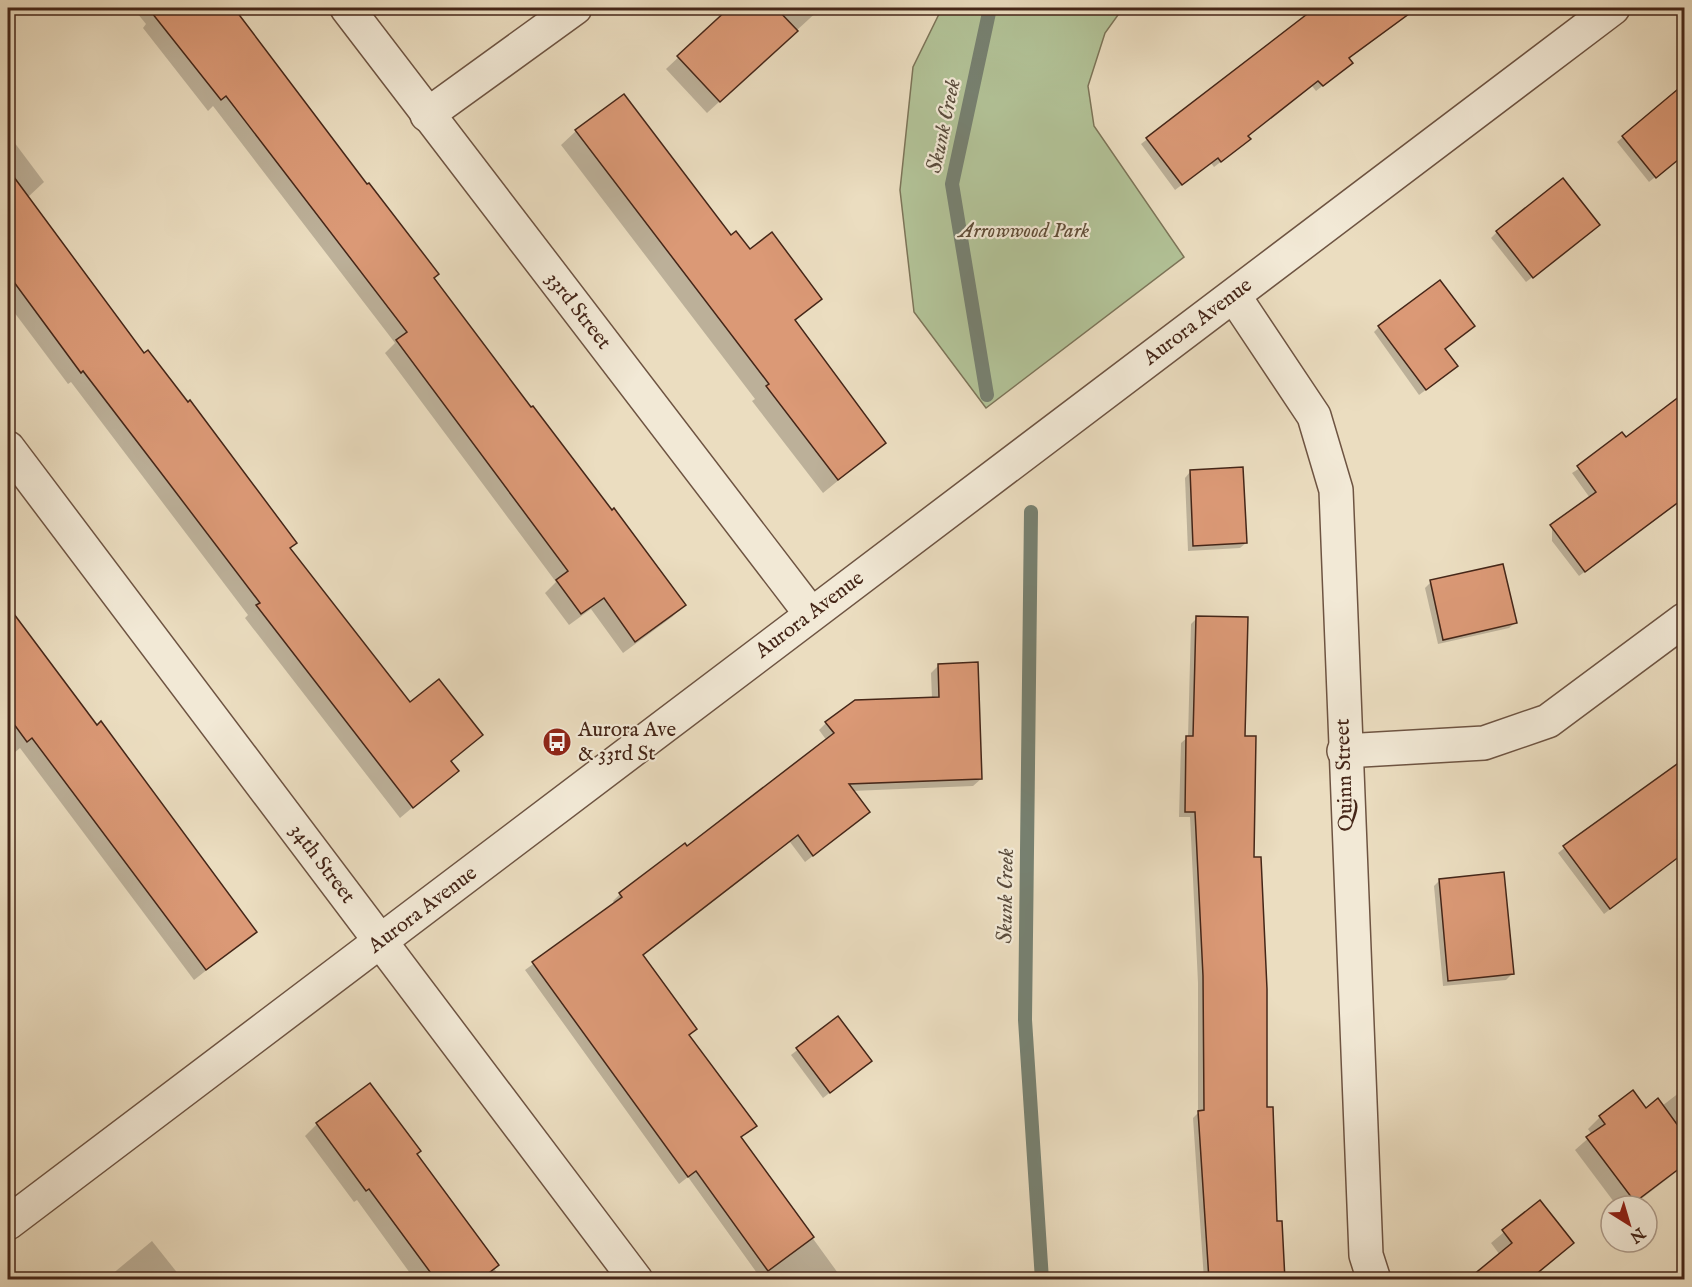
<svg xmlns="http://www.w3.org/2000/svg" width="1692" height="1287" font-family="'IM FELL English',serif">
	<rect width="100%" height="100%" fill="#ebddc0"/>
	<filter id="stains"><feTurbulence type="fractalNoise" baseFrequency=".00333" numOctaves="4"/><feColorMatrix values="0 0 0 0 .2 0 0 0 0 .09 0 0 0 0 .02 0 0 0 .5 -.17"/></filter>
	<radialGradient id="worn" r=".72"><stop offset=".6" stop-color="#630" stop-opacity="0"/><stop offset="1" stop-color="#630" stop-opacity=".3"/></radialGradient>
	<polygon fill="#b2c297" stroke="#7c7458" stroke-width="1.5" points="942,8 1123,8 1105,33 1088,86 1094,126 1184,257 986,408 914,312 900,190 913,67"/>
	<g fill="#0003">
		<polygon points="133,8 230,8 437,274 433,278 531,410 684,605 672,617 623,653 591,609 569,625 545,593 556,582 385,353 395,343 213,106 208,111 143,28 146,24"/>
		<polygon points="731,8 821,8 707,113 666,69"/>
		<polygon points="1317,8 1418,8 1348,59 1345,68 1316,91 1312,86 1247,137 1249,139 1243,145 1214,167 1211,163 1175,190 1141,144"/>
		<polygon points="1684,86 1684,154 1649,182 1617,142"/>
		<polygon points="624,96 730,238 820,299 794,322 884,443 823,493 752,401 755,399 561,145 576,131"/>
		<polygon points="14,142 44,182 27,198 289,549 410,704 481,735 451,762 457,770 400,818 245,618 248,615 71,382 68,384 8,304 8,147"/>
		<polygon points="1593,231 1526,282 1491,238 1497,232"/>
		<polygon points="1379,327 1443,350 1450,372 1419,395 1374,332"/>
		<polygon points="1684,395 1684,498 1579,576 1552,541 1552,528 1590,498 1572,473 1626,439"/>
		<polygon points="1190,472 1246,543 1240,548 1188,551 1185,478"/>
		<polygon points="1431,582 1515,623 1509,628 1438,644 1425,588"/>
		<polygon points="8,609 255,932 194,980 20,748 14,753 8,744"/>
		<polygon points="1197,618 1244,738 1266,1109 1283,1280 1204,1280 1193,1118 1198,1113 1198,983 1190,817 1179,817 1181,743 1188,737 1191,624"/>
		<polygon points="939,665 981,779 973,786 852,791 861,819 805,862 790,842 642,956 695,1029 688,1036 755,1125 740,1138 843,1280 762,1280 688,1177 679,1184 525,970 615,904 613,901 620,894 687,848 827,741 819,730 826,723 932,699 931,673"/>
		<polygon points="1684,761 1684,834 1664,850 1672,861 1604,914 1558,853 1627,800 1629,803"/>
		<polygon points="1440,880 1512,974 1506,980 1443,986 1434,886"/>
		<polygon points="838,1018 870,1061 823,1098 791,1055"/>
		<polygon points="1684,1089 1684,1166 1632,1206 1617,1206 1575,1150 1592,1135 1588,1129 1600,1117 1662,1106"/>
		<polygon points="317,1124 416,1154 502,1280 415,1280 357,1200 354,1202 305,1136"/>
		<polygon points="1540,1202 1572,1243 1537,1274 1537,1280 1477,1280 1500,1255 1491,1243"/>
		<polygon points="152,1241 183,1280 105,1280"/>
	</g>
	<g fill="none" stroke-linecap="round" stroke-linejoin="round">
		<g stroke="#778171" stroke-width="14">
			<polyline points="987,395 952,184 990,8"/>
			<polyline points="1031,512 1025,1020 1042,1280"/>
		</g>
	</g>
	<g fill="#db9976" stroke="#452618" stroke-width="1.5">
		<polygon points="148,8 234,8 367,184 369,183 439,274 434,278 531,407 533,406 612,510 614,508 686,605 635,642 604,598 581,614 556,580 568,571 396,340 407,332 226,96 221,100"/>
		<polygon points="729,8 776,8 798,31 720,102 677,56"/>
		<polygon points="1315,8 1417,8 1349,58 1353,63 1323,86 1318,81 1248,136 1251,139 1221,162 1218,158 1182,185 1146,138"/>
		<polygon points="1684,84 1684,155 1656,178 1622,136"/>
		<polygon points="624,94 731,235 736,231 750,249 772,232 822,299 795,320 886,443 838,480 766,386 769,384 575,130"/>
		<polygon points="8,169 144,353 148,350 188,402 190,400 297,543 290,548 410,702 439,679 483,735 451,761 459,771 413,808 256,605 260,603 168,482 83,371 81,373 8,274"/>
		<polygon points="1563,178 1600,225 1533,278 1496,231"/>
		<polygon points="1440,280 1475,326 1445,349 1458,366 1426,390 1378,326"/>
		<polygon points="1684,393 1684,498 1585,572 1550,525 1596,492 1577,466 1622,432 1626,437"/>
		<polygon points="1243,467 1247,543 1193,546 1190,470"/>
		<polygon points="1503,564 1517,623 1443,640 1430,580"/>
		<polygon points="8,606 97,725 101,721 257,932 206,970 32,738 27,742 8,716"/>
		<polygon points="1196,616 1248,617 1245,736 1256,736 1254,857 1261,857 1267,989 1267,1107 1273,1107 1277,1221 1282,1221 1285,1280 1209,1280 1198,1111 1204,1110 1203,976 1195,812 1185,812 1186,736 1193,736"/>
		<polygon points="978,662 982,779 849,784 870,812 813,856 798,835 643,955 697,1029 689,1035 757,1126 741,1137 814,1237 768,1271 696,1171 688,1177 532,962 622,897 619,893 685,843 687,846 834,733 825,722 855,700 939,697 938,664"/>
		<polygon points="1684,759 1684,853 1610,909 1563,846"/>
		<polygon points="1504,872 1514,974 1448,981 1439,879"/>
		<polygon points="838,1016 872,1061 830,1093 796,1048"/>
		<polygon points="370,1083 421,1151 417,1154 499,1265 480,1280 436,1280 369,1189 366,1191 316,1123"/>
		<polygon points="1633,1090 1646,1108 1658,1098 1684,1134 1684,1165 1635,1202 1586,1137 1605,1124 1599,1116"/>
		<polygon points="1540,1200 1574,1243 1529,1280 1467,1280 1512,1243 1502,1230"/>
	</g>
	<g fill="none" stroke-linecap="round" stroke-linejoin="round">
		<g stroke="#6e5442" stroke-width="36">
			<g id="street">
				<polyline points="347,8 811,614"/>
				<polyline points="427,115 575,8"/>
				<polyline points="1234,296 1314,416 1336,490 1366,1255 1374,1280"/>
				<polyline points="8,448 636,1280"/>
				<polyline points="1344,751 1484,743 1548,721 1684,620"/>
				<polyline points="8,1223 1613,8"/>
			</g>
		</g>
		<use href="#street" stroke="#f2e9d6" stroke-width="33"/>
	</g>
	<defs>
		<g id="bus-disc" transform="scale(1.5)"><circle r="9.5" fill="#8f2418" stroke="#f2e9d6"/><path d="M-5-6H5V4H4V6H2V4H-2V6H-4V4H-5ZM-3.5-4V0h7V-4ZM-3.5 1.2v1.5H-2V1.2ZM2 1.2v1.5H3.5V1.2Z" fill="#fff"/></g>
	</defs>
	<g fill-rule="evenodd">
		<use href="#bus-disc" x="557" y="742"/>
	</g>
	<g text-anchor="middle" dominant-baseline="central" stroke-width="4.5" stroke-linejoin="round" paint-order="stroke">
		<g font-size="21" font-style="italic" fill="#604d38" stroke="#f2e9d6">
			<text x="1024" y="231">Arrowwood Park</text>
		</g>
		<g font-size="21" fill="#452618" stroke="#f2e9d6">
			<text transform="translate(578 311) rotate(52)">33rd Street</text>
			<text transform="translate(1198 322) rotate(-37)">Aurora Avenue</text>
			<text transform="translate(810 615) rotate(-37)">Aurora Avenue</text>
			<text transform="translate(1345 775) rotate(-92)">Quinn Street</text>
			<text transform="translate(322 864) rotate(53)">34th Street</text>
			<text transform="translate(423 910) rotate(-37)">Aurora Avenue</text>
		</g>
		<g font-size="21" fill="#452618" stroke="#f2e9d6" text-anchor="start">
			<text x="578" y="730">Aurora Ave<tspan x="578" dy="24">&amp; 33rd St</tspan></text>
		</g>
		<g font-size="22" font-style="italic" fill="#5a4c3d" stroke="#f2e9d6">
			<text transform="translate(944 126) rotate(-78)">Skunk Creek</text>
			<text transform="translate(1006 896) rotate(-89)">Skunk Creek</text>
		</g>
	</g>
	<rect width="1692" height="1287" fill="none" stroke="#ebddc0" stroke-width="30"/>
	<rect x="9" y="9" width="1674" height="1269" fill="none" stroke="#452618" stroke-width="3"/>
	<rect x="15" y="15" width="1662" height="1257" fill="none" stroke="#452618" stroke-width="1.5"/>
	<g transform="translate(1629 1224) rotate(143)"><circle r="28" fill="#f2e9d6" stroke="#ad9b8a" stroke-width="1.5"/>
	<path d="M0-4.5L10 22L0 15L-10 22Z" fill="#8f2418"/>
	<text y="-9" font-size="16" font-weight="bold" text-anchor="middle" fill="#452618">N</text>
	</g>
	<rect width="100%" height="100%" filter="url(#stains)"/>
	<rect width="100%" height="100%" fill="url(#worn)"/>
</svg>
